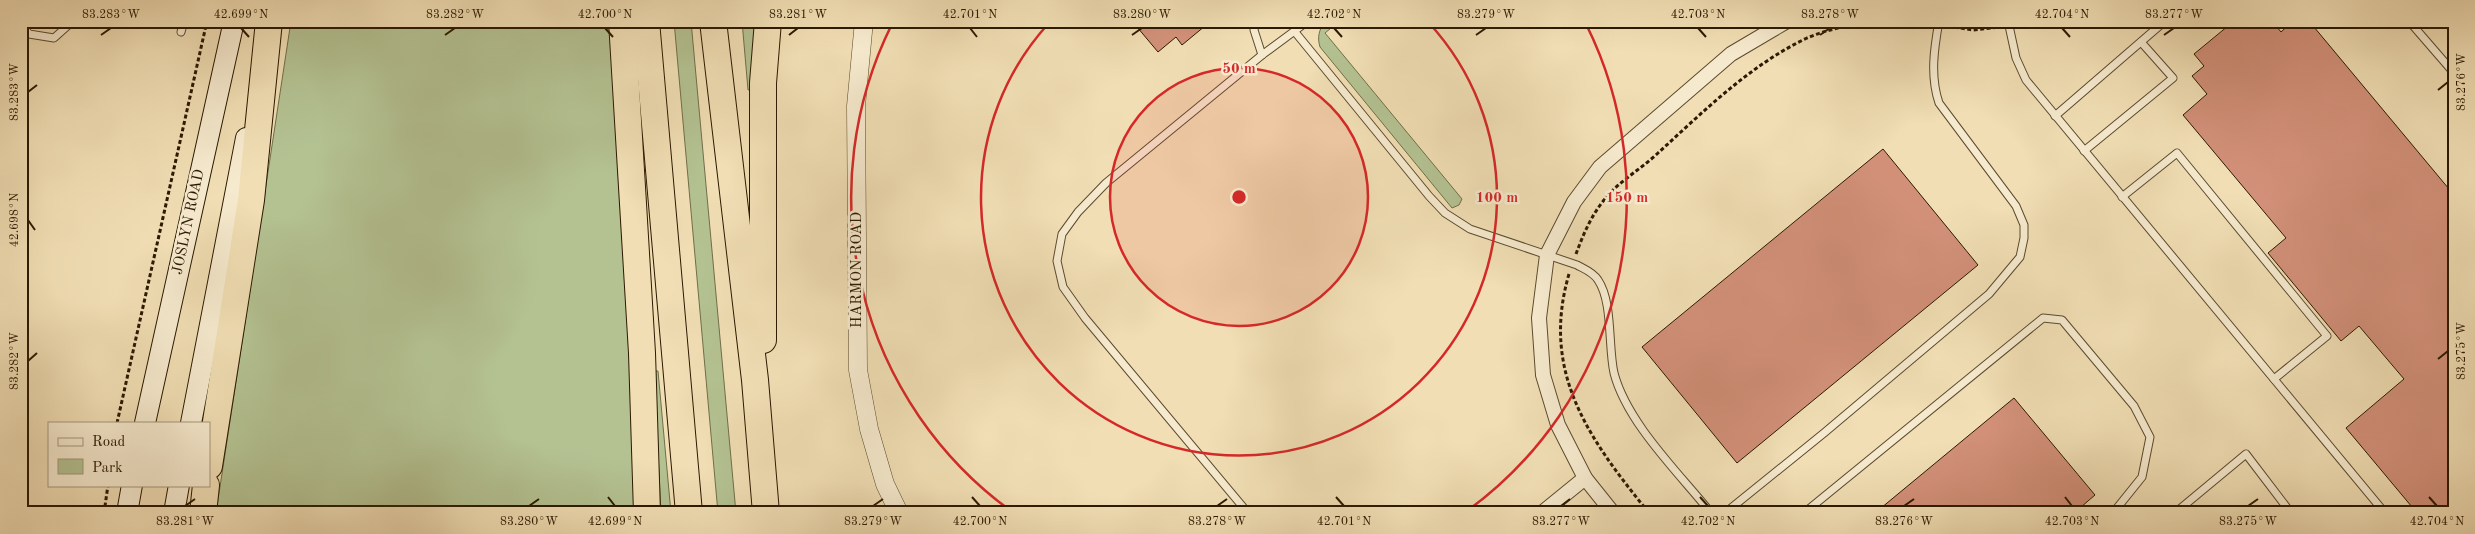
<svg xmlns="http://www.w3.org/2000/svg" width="2475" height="534" font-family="'Old Standard TT',serif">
	<rect width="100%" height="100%" fill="#f1deb4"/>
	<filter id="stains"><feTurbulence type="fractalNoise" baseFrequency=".004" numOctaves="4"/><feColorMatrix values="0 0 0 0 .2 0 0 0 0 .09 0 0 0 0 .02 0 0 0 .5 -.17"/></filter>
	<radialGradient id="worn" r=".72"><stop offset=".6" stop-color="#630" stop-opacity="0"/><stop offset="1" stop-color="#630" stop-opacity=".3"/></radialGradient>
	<g fill="#b4c292" stroke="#706e4a">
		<polygon points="291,21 611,21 638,513 216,513"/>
		<polygon points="674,21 691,21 736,513 718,513"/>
		<polygon points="742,21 759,21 753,89 748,90"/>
		<path d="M1334,21L1336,24L1325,33L1462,199L1459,205L1452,208L1320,47C1317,37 1319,30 1325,21Z"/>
		<polygon points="654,371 658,371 671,513 661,513"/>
	</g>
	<g fill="#d29079" stroke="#2b1901">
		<polygon points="1132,21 1211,21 1182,45 1176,37 1158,52"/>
		<polygon points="2234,21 2272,21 2281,32 2293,21 2309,21 2454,195 2454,505 2444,513 2417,513 2346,428 2404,379 2359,326 2341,341 2268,253 2286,238 2183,115 2207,94 2192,76 2204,66 2194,54"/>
		<polygon points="1883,149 1978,265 1737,463 1642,347"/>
		<polygon points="2014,398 2095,495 2074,513 1875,513"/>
	</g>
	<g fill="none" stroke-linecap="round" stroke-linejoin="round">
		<g stroke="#5c4a2e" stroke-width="9">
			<g id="service">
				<polyline points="1256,21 1254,30 1262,55"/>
				<polyline points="2008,21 2016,58 2026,80 2385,513"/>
				<polyline points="2409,21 2454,73"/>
				<polyline points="21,24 29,34 54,38 73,21"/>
				<polyline points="181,32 184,21"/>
				<path d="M1295,32L1429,196L1445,213L1470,229L1577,265C1584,269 1593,272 1598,280C1613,302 1608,346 1614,373C1627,423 1679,473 1711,513"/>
				<polyline points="2055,116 2165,21"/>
				<polyline points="2084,151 2173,78 2141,42"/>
				<polyline points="2122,197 2177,153 2327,336 2274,379"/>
				<polyline points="1248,513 1085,318 1063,287 1057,261 1062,234 1078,212 1106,183 1262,55 1308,21"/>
				<path d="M1725,513L1824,433L1989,294L2020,257L2024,238V225L2016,206L1939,103C1930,76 1934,49 1939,21"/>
				<polyline points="1804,513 2043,318 2062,320 2134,406 2150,437 2142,477 2113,513"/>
				<polyline points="2175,513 2246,454 2291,513"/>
			</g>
		</g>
		<g stroke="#5c4a2e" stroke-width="16">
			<g id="minor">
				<polyline points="1542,513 1585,478"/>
				<polyline points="1613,513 1585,478 1558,425 1543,375 1539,318 1547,255 1574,202 1600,167 1731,54 1787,21"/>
			</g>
		</g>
		<g stroke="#5c4a2e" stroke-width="19">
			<polyline id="tertiary" points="864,21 856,106 858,370 869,429 885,484 899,513"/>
		</g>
		<g stroke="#2b1901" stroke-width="22">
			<g id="secondary">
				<polyline points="145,423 234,21"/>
				<polyline points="191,423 246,138"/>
				<polyline points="127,513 132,485"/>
				<polyline points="174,513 179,485"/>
			</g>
		</g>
		<g stroke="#2b1901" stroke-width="28">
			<g id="motorway">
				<polyline points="622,21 642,353 647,513"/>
				<polyline points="646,21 689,513"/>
				<polyline points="713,21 755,380 766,513"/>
				<polyline points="763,340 763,83 768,21"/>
				<polyline points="209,466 251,200 269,21"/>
				<polyline points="203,513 206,485"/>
			</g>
		</g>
		<g stroke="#2b1901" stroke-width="3" stroke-dasharray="4 2.5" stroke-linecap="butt">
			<polyline points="1893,21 1927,23"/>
			<polyline points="1948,26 1973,30 1999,27"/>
			<polyline points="2020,26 2051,21"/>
			<path d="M1576,254C1583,235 1591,216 1604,200C1619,181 1640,170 1658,153C1703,112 1750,65 1807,38C1830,28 1856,24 1881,21"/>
			<path d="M1569,274C1540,373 1590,440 1649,513"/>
			<polyline points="117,423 207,21"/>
			<polyline points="104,513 108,485"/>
		</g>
		<use href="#service" stroke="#f6eace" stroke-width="7"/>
		<use href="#minor" stroke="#f6eace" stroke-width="14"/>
		<use href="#tertiary" stroke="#f6eace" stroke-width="18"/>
		<use href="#secondary" stroke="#f6eace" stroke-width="20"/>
		<use href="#motorway" stroke="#f1deb4" stroke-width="26"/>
	</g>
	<path fill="none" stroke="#2b1901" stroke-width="2" d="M241,28L249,37M605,28L613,37M970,28L977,37M1334,28L1342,37M1698,28L1706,37M2062,28L2070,37M101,35L111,28M445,35L455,28M789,35L798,28M1132,35L1142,28M1476,35L1486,28M1820,35L1830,28M2164,35L2174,28M2438,90L2448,82M28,92L37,85M28,220L35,230M2438,359L2448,351M28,361L37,353M608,497L615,506M972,497L980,506M1336,497L1344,506M1700,497L1708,506M2065,497L2072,506M2429,497L2437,506M185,506L195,499M529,506L539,499M873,506L883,499M1217,506L1227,499M1561,506L1570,499M1904,506L1914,499M2248,506L2258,499"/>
	<circle cx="1239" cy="197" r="129" fill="#d62828" fill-opacity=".12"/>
	<g fill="none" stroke="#d62828" stroke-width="2.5">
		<circle cx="1239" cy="197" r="129"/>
		<path d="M1429 23A258 258 0 1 1 1049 23"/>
		<path d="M1011 511A388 388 0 0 1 892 24M1586 24A388 388 0 0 1 1467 511"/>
	</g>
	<g text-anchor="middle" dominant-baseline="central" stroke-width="5" stroke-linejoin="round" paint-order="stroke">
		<g font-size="15" fill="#2b1901" stroke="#f6eace">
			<text transform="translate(189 222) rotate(-78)">JOSLYN ROAD</text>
			<text transform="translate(857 270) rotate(-90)">HARMON ROAD</text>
		</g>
	</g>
	<circle cx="1239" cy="197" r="8" fill="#d62828" stroke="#f6eace" stroke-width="2.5"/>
	<g font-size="15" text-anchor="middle" font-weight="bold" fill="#d62828" stroke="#f6eace" stroke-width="5" stroke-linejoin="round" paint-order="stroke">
		<text x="1239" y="73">50 m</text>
		<text x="1497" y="202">100 m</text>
		<text x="1627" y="202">150 m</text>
	</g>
	<rect width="2475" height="534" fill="none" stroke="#f1deb4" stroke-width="55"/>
	<rect x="48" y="422" width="162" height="65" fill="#f6eace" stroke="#a5967c"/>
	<rect x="58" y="438" width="25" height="8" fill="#f6eace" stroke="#a5967c"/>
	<text x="92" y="446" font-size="15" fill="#2b1901">Road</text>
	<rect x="58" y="459" width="25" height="15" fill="#b4c292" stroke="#a5967c"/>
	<text x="92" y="472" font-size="15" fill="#2b1901">Park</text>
	<rect x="28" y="28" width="2420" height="478" fill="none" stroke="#2b1901" stroke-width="2"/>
	<g font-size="12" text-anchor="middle" fill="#2b1901">
		<text x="111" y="18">83.283°W</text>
		<text x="241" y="18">42.699°N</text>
		<text x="455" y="18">83.282°W</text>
		<text x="605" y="18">42.700°N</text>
		<text x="798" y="18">83.281°W</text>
		<text x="970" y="18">42.701°N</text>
		<text x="1142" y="18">83.280°W</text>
		<text x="1334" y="18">42.702°N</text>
		<text x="1486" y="18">83.279°W</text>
		<text x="1698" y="18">42.703°N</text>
		<text x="1830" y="18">83.278°W</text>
		<text x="2062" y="18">42.704°N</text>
		<text x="2174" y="18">83.277°W</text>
		<text transform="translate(2461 82) rotate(-90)" y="4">83.276°W</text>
		<text transform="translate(14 92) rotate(-90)" y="4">83.283°W</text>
		<text transform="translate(14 220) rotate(-90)" y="4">42.698°N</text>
		<text transform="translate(2461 351) rotate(-90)" y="4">83.275°W</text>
		<text transform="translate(14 361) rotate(-90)" y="4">83.282°W</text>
		<text x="185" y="525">83.281°W</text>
		<text x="529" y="525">83.280°W</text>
		<text x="615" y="525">42.699°N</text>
		<text x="873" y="525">83.279°W</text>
		<text x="980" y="525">42.700°N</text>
		<text x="1217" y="525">83.278°W</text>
		<text x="1344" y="525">42.701°N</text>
		<text x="1561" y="525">83.277°W</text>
		<text x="1708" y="525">42.702°N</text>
		<text x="1904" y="525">83.276°W</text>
		<text x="2072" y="525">42.703°N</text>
		<text x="2248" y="525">83.275°W</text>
		<text x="2437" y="525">42.704°N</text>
	</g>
	<rect width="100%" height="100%" filter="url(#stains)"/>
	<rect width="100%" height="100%" fill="url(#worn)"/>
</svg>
